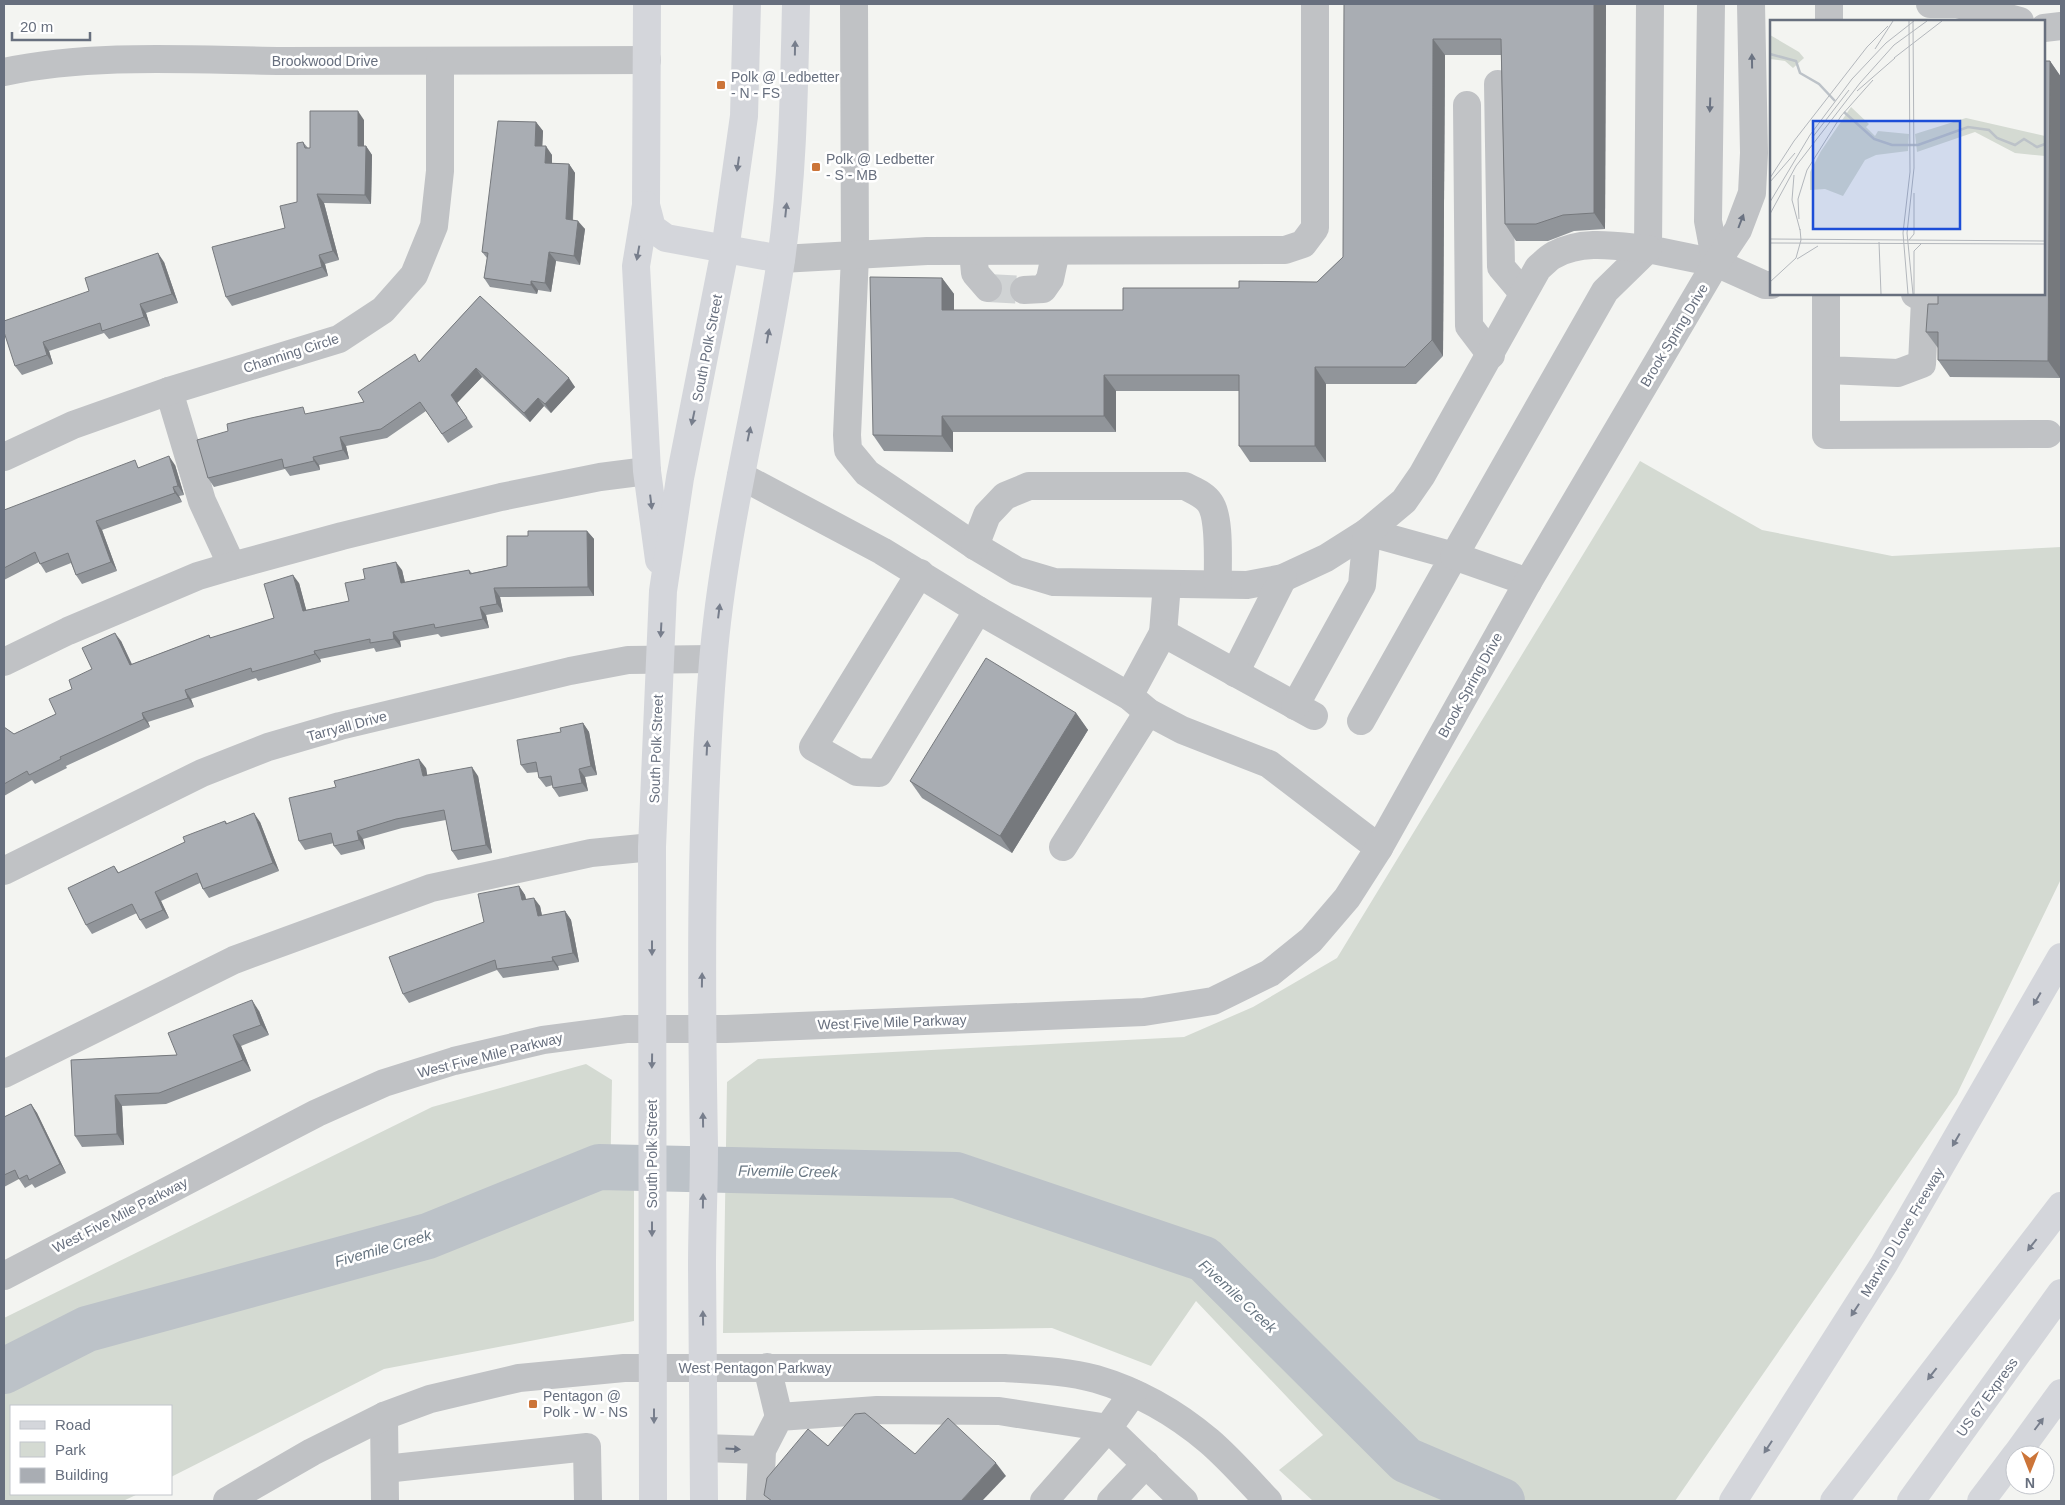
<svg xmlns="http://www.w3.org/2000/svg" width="2065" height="1505" font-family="Arial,sans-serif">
	<rect width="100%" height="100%" fill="#f3f4f1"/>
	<g fill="#d4dad2">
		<polygon points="1640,461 1762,530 1892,556 2061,547 2061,879 1957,1094 1675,1501 1313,1501 1279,1470 1323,1435 1196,1301 1151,1366 1052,1328 723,1333 727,1082 758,1059 1184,1037 1253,1007 1337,958"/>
		<polygon points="586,1064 612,1080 610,1188 634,1178 634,1321 384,1369 171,1477 171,1406 11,1406 11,1494 138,1494 123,1501 4,1501 4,1318 432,1107"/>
	</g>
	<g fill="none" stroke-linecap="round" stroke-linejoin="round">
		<polyline stroke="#bcc2c8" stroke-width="46" points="4,1371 87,1329 428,1236 599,1167 956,1175 1204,1259 1406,1460 1502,1501"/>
		<polyline stroke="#d0d3d4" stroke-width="28" stroke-dasharray="28 14" stroke-linecap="butt" points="988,288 1024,290"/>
		<g stroke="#c0c2c5" stroke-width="28">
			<polyline points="854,4 855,256 847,435 848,450 867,473 975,546 1017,571 1054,582 1247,585 1283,578 1326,558 1367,532 1454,556 1361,721"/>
			<polyline points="1650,4 1648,249 1716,263 1765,285 1771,285"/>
			<polyline points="1711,4 1708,221 1716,263"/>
			<polyline points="1930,4 1957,4 2020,21"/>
			<polyline points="1829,21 1829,4"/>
			<polyline points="2044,28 2061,26"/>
			<path d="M4,72C95,53 191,60 283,61C405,61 526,60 647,60"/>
			<polyline points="1498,84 1501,267 1523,293"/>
			<polyline points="1467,105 1469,326 1491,355"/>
			<polyline points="973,251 975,273 988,288"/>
			<polyline points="781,259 927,251 1285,250 1303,244 1315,228 1315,4"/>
			<polyline points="1024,290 1043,289 1050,279 1056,251"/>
			<polyline points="1826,294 1826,370 1898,373 1922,364 1925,300 1915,294"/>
			<polyline points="1826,370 1826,435 2048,434"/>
			<polyline points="169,391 202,501 232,566"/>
			<polyline points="4,457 73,425 169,391 339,339 383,310 414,275 434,226 440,171 440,62"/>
			<polyline points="741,476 882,551 978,610 1129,696 1148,712 1182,730 1269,764 1379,848"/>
			<path d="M975,546L987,515L1005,496L1029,486H1185C1194,491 1204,494 1210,503C1221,519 1217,564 1218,584"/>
			<polyline points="920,573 813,747 857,772 879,773 978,610"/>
			<polyline points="1528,582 1454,556 1605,291 1648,249"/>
			<polyline points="1163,633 1167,584"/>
			<polyline points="4,662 68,631 198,576 232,566 342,536 501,497 600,477 647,471"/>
			<polyline points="1235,673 1283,578"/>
			<polyline points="1129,696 1163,633 1314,716"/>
			<path d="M1295,706L1362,585L1367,532L1404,501L1422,475L1538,268C1543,264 1548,258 1554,255C1582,239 1617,246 1648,249"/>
			<polyline points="1063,847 1148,712"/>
			<polyline points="4,871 202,773 268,747 340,726 570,671 628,660 713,659"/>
			<polyline points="4,1074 234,960 431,888 591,853 652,847"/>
			<polyline points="4,1276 317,1113 384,1083 454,1061 543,1040 626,1029 726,1029 1144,1012 1213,1001 1270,973 1311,940 1347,898 1379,848 1528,582 1716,263 1738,230 1752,193 1754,153 1751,4"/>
			<polyline points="767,1367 779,1417"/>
			<polyline points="384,1416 385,1501"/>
			<polyline points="704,1448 762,1450"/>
			<polyline points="385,1469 587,1447 588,1501"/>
			<path d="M227,1501L312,1452L384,1416L430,1399L519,1378L624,1368H1005C1036,1370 1067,1371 1096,1379C1137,1391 1177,1414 1209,1441C1230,1459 1249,1481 1268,1501"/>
			<polyline points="760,1501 762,1450 779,1417 877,1410 999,1411 1108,1428 1184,1501"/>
			<polyline points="1044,1501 1108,1428 1133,1393"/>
			<polyline points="1111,1501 1146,1464"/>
		</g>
		<g stroke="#d4d6db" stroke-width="28">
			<polyline points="647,4 646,205 636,266 647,471 659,560"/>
			<polyline points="646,205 652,228 666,238 781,259"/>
			<polyline points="653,1501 652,847 663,591 680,478 725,250 744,116 747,4"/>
			<path d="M704,1501C704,1423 702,1345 702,1267C702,1227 704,1186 704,1146C701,985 700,823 713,662C724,527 761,395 781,260C793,175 794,90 796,4"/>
			<polyline points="1733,1501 1884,1264 2061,957"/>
		</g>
		<g stroke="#d4d6db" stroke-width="28">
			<polyline points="2016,1455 2061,1393"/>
			<polyline points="1834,1501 2061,1206"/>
			<polyline points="1911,1501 2061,1293"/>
			<polyline points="1981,1501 2015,1456"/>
		</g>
	</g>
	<g fill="#91959a">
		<polygon points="1344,4 1606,4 1605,229 1574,231 1548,241 1516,241 1505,224 1501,55 1445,55 1443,356 1416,384 1326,384 1326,462 1250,462 1239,446 1239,391 1116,391 1116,432 953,432 953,452 884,451 873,435 942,278 954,294 954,310 1123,310 1239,288 1317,282 1343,257"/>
		<polygon points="2050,61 2061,77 2060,378 1950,377 1938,360 1938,348 1926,332 1938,304"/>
		<polygon points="364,120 364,146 366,146 372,155 371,204 324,203 339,260 325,264 328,276 232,306 226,297 285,228 297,202 303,142 308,148 310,148"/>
		<polygon points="536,122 543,131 542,146 552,155 552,163 569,164 575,173 573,220 585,229 580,265 556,261 551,292 538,290 537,294 490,287 484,278 487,258 482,252"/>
		<polygon points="164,262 178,303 146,313 150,326 109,339 104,333 49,351 53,364 22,375 15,366 89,291"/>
		<polygon points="480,296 575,387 551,413 544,406 530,422 482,377 457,403 473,427 448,443 426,411 387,438 346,446 349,459 319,465 320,470 290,476 285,469 214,487 208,478 308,414 364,402 419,362"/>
		<polygon points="175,465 184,495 179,496 182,502 102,530 117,571 82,584 76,575 71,563 46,573 39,562 4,580 4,510 140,467"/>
		<polygon points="587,531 594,539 594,596 500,597 503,612 486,615 489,628 441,637 438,634 400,641 401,647 376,652 374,648 320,659 321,662 258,681 256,678 191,699 194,707 148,722 150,727 66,766 67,768 35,784 32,780 4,796 4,727 14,734 56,714 72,689 121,641 132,664 209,635 211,638 274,618 299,583 306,610 349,601 365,579 402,570 405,582 469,570 472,573 507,566 528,536"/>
		<polygon points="1076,713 1088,730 1012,853 922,798 910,781"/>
		<polygon points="583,723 589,732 597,775 585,777 588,791 559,797 553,788 553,785 546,787 539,778 538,772 527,773 521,765 561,732"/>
		<polygon points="426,768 427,775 478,776 492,853 458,860 452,851 446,820 402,828 363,839 365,849 341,855 334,846 334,843 305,850 299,841"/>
		<polygon points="225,821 227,823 260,822 279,871 209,898 203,889 200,883 161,901 169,918 146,929 140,920 137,913 92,934 86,925 114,866 119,873 185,842"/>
		<polygon points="519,886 525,895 526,899 540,906 542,916 565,911 571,920 579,962 558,966 559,970 503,978 497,970 409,1003 403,994 484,922"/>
		<polygon points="259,1011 269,1035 241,1046 251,1071 166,1104 122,1106 124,1145 82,1147 75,1136 71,1060 177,1055"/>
		<polygon points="31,1104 37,1113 66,1173 35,1188 32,1184 25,1188 19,1179 4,1187 4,1117"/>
	</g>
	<g fill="#76797d">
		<polygon points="1594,4 1606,4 1605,229 1594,213"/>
		<polygon points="1433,39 1445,55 1443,356 1432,340"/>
		<polygon points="2050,61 2061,77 2060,378 2048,361"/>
		<polygon points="358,111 364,120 364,155 358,146"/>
		<polygon points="536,122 543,131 542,154 535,146"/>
		<polygon points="366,146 372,155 371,204 365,195"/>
		<polygon points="546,146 552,155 552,171 545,163"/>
		<polygon points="569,164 575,173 572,228 566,219"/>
		<polygon points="317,194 324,203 339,260 333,251"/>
		<polygon points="578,221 585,229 580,265 574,256"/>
		<polygon points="549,252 556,261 551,292 545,283"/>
		<polygon points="158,253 164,262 178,303 172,294"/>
		<polygon points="319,255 325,264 328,276 322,267"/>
		<polygon points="942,278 954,294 954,326 942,310"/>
		<polygon points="531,281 538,290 537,294 531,285"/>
		<polygon points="140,304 146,313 150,326 144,317"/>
		<polygon points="43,342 49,351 53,364 47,355"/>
		<polygon points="1315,367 1326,384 1326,462 1315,446"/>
		<polygon points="476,368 482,377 457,403 473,427 451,395"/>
		<polygon points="1104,375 1116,391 1116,432 1104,416"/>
		<polygon points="569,378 575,387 551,413 545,404"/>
		<polygon points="538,398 544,406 530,422 524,413"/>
		<polygon points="942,416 953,432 953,452 942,436"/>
		<polygon points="340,437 346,446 349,459 343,450"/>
		<polygon points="169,456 175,465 184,495 178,486"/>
		<polygon points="313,457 319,465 320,470 314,461"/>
		<polygon points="173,487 179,496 182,502 175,493"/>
		<polygon points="96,521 102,530 117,571 111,562"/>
		<polygon points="587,531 594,539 594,596 588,587"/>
		<polygon points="396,562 402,570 407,592 401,583"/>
		<polygon points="293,575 299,583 309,620 303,611"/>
		<polygon points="494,588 500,597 503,612 497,604"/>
		<polygon points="480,607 486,615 489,628 483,619"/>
		<polygon points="393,632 400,641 401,647 394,639"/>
		<polygon points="115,633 121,641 136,674 130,665"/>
		<polygon points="314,651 320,659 321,662 315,654"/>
		<polygon points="185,690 191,699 194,707 188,698"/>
		<polygon points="142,713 148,722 150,727 144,719"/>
		<polygon points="1076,713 1088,730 1012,853 1000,836"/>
		<polygon points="583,723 589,732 597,775 591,766"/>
		<polygon points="419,759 426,768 429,785 423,776"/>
		<polygon points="472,767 478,776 492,853 486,845"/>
		<polygon points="579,769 585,777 588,791 582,783"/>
		<polygon points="254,813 260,822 279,871 273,863"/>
		<polygon points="357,831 363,839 365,849 359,840"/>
		<polygon points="519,886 525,895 528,909 522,900"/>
		<polygon points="155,892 161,901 169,918 163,910"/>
		<polygon points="534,898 540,906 544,925 538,916"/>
		<polygon points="565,911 571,920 579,962 573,953"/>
		<polygon points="552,957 558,966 559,970 553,961"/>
		<polygon points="252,1000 259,1011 269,1035 261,1025"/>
		<polygon points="233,1035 241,1046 251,1071 243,1060"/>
		<polygon points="115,1095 122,1106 124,1145 117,1134"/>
		<polygon points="31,1104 37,1113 66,1173 60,1164"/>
		<polygon points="996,1463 1006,1476 982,1501 961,1501"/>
	</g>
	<g fill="#a9adb3" stroke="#76797d">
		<polygon points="1344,4 1594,4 1594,213 1563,215 1536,224 1505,224 1501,39 1433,39 1432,340 1405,367 1315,367 1315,446 1239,446 1239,375 1104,375 1104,416 942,416 942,436 873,435 870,277 942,278 942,310 1123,310 1123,288 1239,288 1239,281 1317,282 1343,257"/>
		<polygon points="2044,61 2050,61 2048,361 1938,360 1938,332 1926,332 1928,304 1938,304 1938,294 2044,294"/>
		<polygon points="310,111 358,111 358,146 366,146 365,195 317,194 333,251 319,255 322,267 226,297 212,247 285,228 280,206 297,202 297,143 303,142 305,148 310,148"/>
		<polygon points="498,121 536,122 535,146 546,146 545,163 569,164 566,219 578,221 574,256 549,252 545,283 531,281 531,285 484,278 488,253 482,252"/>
		<polygon points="158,253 172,294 140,304 144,317 102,331 100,323 43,342 47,355 15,366 4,332 4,321 89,291 85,278"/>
		<polygon points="480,296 569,378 545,404 538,398 524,413 476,368 451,395 467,418 442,434 420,402 381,429 340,437 343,450 313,457 314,461 284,468 282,459 208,478 197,440 228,431 227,424 251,418 303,407 305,414 364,402 358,392 415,354 419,362"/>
		<polygon points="169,456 178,486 173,487 175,493 96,521 111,562 76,575 68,553 40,564 35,552 4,568 4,510 135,460 138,468"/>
		<polygon points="528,531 587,531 588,587 494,588 497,604 480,607 483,619 435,628 434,624 393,632 394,639 370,643 370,639 314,651 315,654 252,672 251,668 185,690 188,698 142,713 144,719 60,757 61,759 29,775 27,771 4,784 4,727 14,734 56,714 49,699 72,689 69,680 92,669 82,648 115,633 130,665 209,635 210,638 274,618 264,584 293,575 303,611 349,601 345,583 365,579 363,569 396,562 401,583 469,570 470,574 507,566 507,536 528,536"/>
		<polygon points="986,658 1076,713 1000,836 910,781"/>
		<polygon points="583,723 591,766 579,769 582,783 553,788 551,776 539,778 536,762 521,765 517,740 561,732 560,728"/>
		<polygon points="419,759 423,776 472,767 486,845 452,851 444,810 396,819 357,831 359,840 334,846 331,833 299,841 289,798 336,787 334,781"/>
		<polygon points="254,813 273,863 203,889 197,873 155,892 163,910 140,920 132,904 86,925 68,888 114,866 118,873 185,842 183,837 225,821 226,824"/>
		<polygon points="519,886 522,900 534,898 538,916 565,911 573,953 552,957 553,961 497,969 495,960 403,994 389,957 484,922 478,894"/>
		<polygon points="252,1000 261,1025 233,1035 243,1060 159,1093 115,1095 117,1134 75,1136 71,1060 177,1055 168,1033"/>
		<polygon points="31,1104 60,1164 29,1180 27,1175 19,1179 15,1170 4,1175 4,1117"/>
		<polygon points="865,1413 915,1454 948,1418 996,1463 961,1501 772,1501 764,1495 767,1478 808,1429 828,1446 855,1414"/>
	</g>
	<defs><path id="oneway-solid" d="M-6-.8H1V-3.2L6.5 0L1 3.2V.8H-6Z" transform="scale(1.25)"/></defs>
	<g fill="#777e8c">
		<use href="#oneway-solid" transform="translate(795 48) rotate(-89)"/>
		<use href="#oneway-solid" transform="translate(738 164) rotate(98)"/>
		<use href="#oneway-solid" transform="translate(786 210) rotate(-84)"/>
		<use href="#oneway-solid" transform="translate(638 253) rotate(100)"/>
		<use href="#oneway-solid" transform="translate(768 336) rotate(-80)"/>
		<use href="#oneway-solid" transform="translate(693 418) rotate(102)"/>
		<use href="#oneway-solid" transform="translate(749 434) rotate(-78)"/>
		<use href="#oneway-solid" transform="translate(651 502) rotate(83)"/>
		<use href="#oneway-solid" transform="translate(719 611) rotate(-83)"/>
		<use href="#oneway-solid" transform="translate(661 630) rotate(93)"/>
		<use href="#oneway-solid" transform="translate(707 748) rotate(-87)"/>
		<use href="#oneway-solid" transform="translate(652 948) rotate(90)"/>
		<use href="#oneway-solid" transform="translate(702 980) rotate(-89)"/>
		<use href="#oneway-solid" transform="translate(2037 999) rotate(120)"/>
		<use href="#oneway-solid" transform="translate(652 1061) rotate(91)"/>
		<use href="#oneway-solid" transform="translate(703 1120) rotate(-91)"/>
		<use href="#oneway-solid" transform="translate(1956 1140) rotate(120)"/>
		<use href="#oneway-solid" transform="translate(703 1201) rotate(-89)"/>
		<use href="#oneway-solid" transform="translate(652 1229) rotate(90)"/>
		<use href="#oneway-solid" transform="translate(2032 1245) rotate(128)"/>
		<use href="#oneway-solid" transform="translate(1855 1310) rotate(123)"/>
		<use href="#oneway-solid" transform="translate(703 1318) rotate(-91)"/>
		<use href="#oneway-solid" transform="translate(1932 1374) rotate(128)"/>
		<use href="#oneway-solid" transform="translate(654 1416) rotate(90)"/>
		<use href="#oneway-solid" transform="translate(2039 1424) rotate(-53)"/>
		<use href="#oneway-solid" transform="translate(1768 1447) rotate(123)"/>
	</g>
	<g fill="#6b7382">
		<use href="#oneway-solid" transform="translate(1752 61) rotate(-91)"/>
		<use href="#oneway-solid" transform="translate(1710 105) rotate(92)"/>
		<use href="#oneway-solid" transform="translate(1741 221) rotate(-69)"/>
		<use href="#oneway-solid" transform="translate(733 1449) rotate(3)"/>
	</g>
	<g fill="#cc7539" stroke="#fff" stroke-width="2">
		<rect x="716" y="80" width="10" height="10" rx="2.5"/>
		<rect x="811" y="162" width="10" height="10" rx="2.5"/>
		<rect x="528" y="1399" width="10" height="10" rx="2.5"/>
	</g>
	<g text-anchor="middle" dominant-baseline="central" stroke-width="5" stroke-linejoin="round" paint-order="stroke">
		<g font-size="14" fill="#676f7e" stroke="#fff">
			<text x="325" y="61">Brookwood Drive</text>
			<text transform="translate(1674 335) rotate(-59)">Brook Spring Drive</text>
			<text transform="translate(707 348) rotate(-79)">South Polk Street</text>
			<text transform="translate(291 353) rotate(-18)">Channing Circle</text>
			<text transform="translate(1470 685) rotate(-61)">Brook Spring Drive</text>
			<text transform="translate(347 726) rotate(-15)">Tarryall Drive</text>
			<text transform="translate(656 749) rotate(-88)">South Polk Street</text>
			<text transform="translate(892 1022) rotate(-2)">West Five Mile Parkway</text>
			<text transform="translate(490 1055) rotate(-14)">West Five Mile Parkway</text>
			<text transform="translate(652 1154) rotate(-90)">South Polk Street</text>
			<text transform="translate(120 1215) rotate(-27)">West Five Mile Parkway</text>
			<text transform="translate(1902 1232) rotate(-59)">Marvin D Love Freeway</text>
			<text x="755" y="1368">West Pentagon Parkway</text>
			<text transform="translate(1987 1397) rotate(-54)">US 67 Express</text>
		</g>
		<g font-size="14" fill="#676f7e" stroke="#fff" text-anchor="start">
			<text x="731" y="77">Polk @ Ledbetter<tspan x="731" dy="16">- N - FS</tspan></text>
			<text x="826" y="159">Polk @ Ledbetter<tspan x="826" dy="16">- S - MB</tspan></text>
			<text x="543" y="1396">Pentagon @<tspan x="543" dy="16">Polk - W - NS</tspan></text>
		</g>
		<g font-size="15" font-style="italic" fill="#687682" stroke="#fff">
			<text transform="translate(788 1171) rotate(1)">Fivemile Creek</text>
			<text transform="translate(383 1248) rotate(-16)">Fivemile Creek</text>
			<text transform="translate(1238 1296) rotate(43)">Fivemile Creek</text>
		</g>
	</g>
	<g transform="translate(1770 20)">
		<rect width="275" height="275" fill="#f3f4f1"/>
		<path d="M0,15L29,32L34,38L23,48L15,41L0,39ZM81,87L99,104L96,107L105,116L108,111L139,114L138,131L106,135L95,140L73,176L55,169L40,170V152L51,131ZM196,98L275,116V136L245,133L205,112L147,132L145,114Z" fill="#d4dad2"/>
		<path fill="none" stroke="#bcc2c8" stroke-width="2.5" d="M0,34L26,41L30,53L49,64L65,81M74,92L104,119L122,125H148L198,107L219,110L227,118L245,125L254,119L267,127L275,124"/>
		<path fill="none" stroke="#b3b7bc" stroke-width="1" d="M105,29L123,1M124,38L172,1M87,71L125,38M42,118L79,70M24,155L22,180L30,210M0,158L24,121L97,27L118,6M0,162L25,133M0,182L40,115L82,59L116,23L144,1M0,194L26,146L90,63L124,25L157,1M29,199L28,179L37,150L71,96L103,60M0,219L275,221M139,220L144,214V173M109,222L111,274M0,223L275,224M27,239L48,226M0,262L26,238L31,220L30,209M138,274L133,213L140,152L139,1M143,274L137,213L144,148L143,1M144,274V231L151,224"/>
		<path fill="#1d4ed8" fill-opacity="0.15" stroke="#1d4ed8" stroke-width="2.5" d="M43,101H190V209H43Z"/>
		<rect width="275" height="275" fill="none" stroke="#676f7e" stroke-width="2.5"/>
	</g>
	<rect width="2065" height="1505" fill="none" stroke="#676f7e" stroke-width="10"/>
	<rect x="10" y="1405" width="162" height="90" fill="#ffffff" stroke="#c2c5cb"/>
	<rect x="20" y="1421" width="25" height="8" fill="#d4d6db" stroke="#c2c5cb"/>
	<text x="55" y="1430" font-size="15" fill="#676f7e">Road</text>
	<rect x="20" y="1442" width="25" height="15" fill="#d4dad2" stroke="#c2c5cb"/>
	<text x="55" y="1455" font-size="15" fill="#676f7e">Park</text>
	<rect x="20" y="1468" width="25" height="15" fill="#a9adb3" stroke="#c2c5cb"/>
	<text x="55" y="1480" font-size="15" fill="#676f7e">Building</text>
	<g transform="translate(2030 1470) rotate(180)"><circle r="24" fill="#ffffff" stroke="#c2c5cb"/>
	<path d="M0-4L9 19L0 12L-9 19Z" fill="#cc7539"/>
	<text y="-8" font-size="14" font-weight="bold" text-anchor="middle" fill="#676f7e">N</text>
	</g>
	<path d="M12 32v8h78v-8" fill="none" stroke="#676f7e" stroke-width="2.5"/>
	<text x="20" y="32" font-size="15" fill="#676f7e" stroke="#ffffff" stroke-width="4" paint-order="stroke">20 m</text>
</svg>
